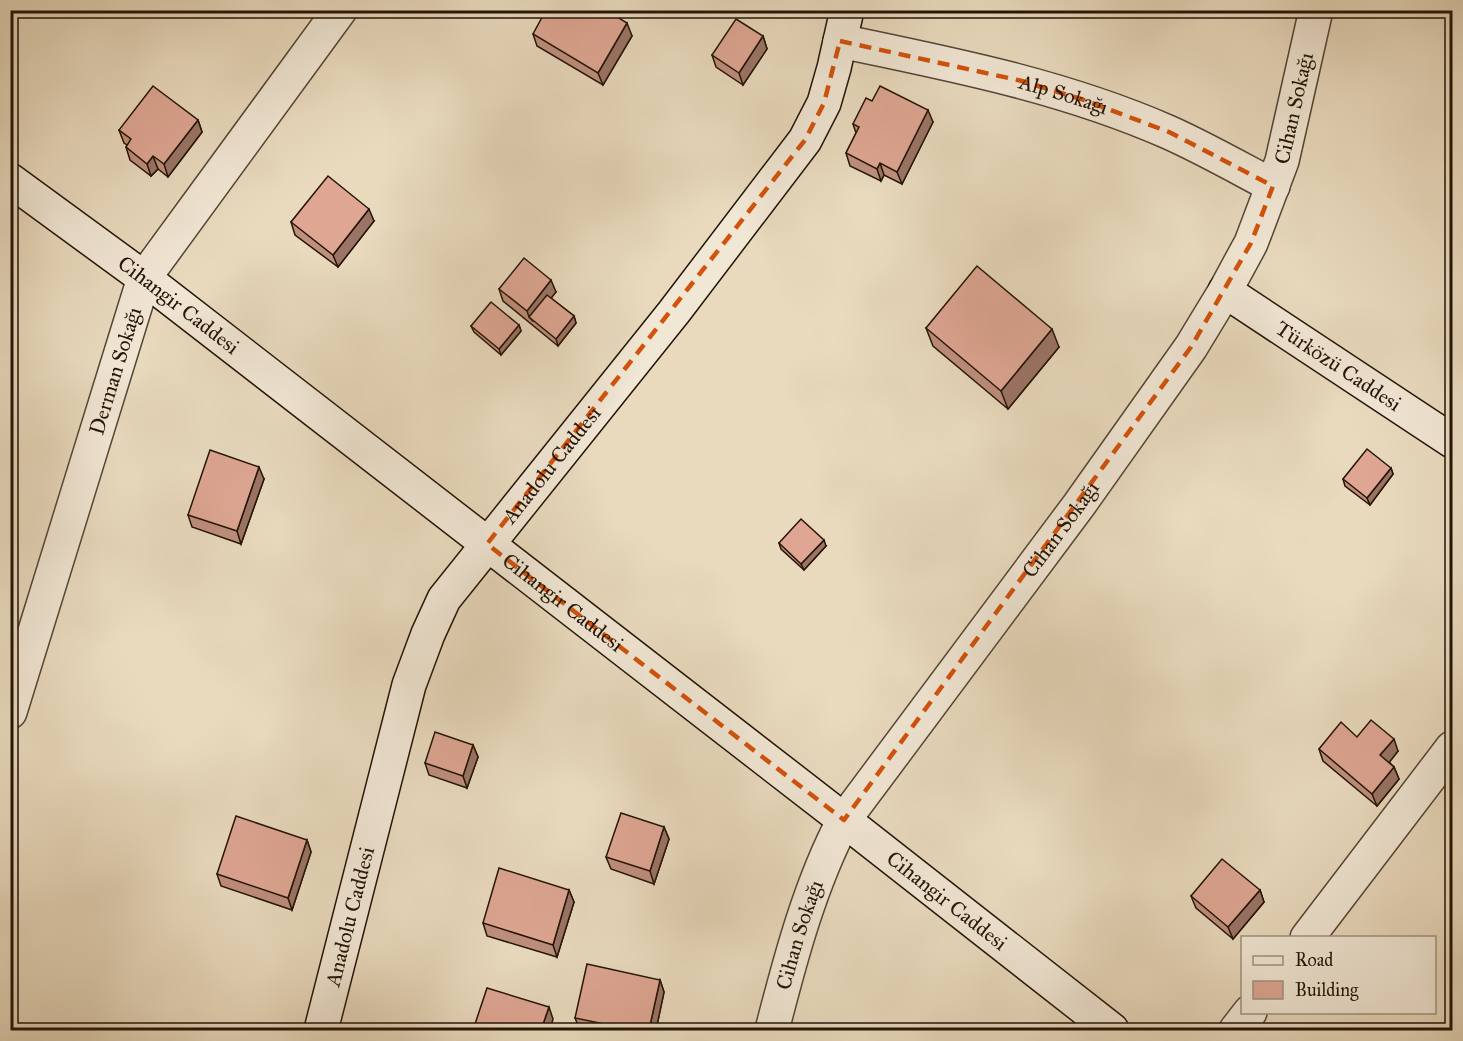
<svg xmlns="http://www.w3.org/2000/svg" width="1463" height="1041" font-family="'IM FELL Great Primer',serif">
	<rect width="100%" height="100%" fill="#e9dabe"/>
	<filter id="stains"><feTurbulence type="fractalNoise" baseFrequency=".00333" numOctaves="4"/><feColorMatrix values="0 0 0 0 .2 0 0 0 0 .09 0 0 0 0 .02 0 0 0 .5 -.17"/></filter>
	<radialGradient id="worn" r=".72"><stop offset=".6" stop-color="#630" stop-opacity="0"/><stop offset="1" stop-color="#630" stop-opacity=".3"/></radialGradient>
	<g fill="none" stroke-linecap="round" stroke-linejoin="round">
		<g stroke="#544634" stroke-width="36">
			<g id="street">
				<path id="s1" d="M840,41C951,64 1063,86 1168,132C1204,148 1239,168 1273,186"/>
				<path id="s2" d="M10,712L144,278L340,10"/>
				<polyline points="1307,938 1452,748"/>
				<path id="s3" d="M772,1030C790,960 810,884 844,820L1079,505L1191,347L1225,291L1251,243L1282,161L1316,10"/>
				<polyline points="1236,1030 1250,1012"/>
			</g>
		</g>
		<g stroke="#231406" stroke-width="36">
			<g id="secondary">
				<path id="s4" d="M10,180L144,278L844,820L1112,1030"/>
				<path id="s5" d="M1225,291L1452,441"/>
				<path id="s6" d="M321,1030L409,685L428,634L444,599L674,312L805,140L824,103L834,68L847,10"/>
			</g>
		</g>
		<use href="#street" stroke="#f1e7d5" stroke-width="33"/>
		<use href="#secondary" stroke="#f1e7d5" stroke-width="33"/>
	</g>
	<g fill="#bf8f7e" stroke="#231406" stroke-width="1.5">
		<polygon points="553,14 632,36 603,85 537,46 533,34"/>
		<polygon points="763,36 767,49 743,85 716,67 712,55"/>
		<polygon points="872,101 933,122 902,184 884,175 881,181 850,166 846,153 856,133 853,124"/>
		<polygon points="198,120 202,132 168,177 158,169 151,176 130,160 126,147 127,145 124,143 119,130"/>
		<polygon points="374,221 338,267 295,235 291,222"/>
		<polygon points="499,289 556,292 551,298 574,316 576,323 558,346 503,301"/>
		<polygon points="519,325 521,331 501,355 474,332 471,326"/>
		<polygon points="926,328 1059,347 1008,409 933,346"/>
		<polygon points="1391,468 1393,474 1370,505 1345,486 1343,479"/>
		<polygon points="264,479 241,544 192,527 188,515"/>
		<polygon points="779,543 826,546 804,570 781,549"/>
		<polygon points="1357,737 1398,751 1389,762 1394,767 1399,779 1377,806 1323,761 1319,749"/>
		<polygon points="473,745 478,757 467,788 429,775 425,763"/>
		<polygon points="664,827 669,839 654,884 611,869 606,857"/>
		<polygon points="307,840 311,852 292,910 221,886 217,874"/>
		<polygon points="569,890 574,902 557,957 487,936 483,923"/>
		<polygon points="1260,890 1264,902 1233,939 1196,908 1191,896"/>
		<polygon points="660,980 664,992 656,1030 580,1030 575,1018"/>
	</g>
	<g fill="#9b7467" stroke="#231406" stroke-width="1.5">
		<polygon points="627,23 632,36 603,85 598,73"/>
		<polygon points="763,36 767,49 743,85 739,73"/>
		<polygon points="928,110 933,122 902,184 897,172"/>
		<polygon points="198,120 202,132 168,177 164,164"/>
		<polygon points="153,156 158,169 151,176 147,164"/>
		<polygon points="880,163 884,175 881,181 877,169"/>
		<polygon points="369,209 374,221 338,267 333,255"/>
		<polygon points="551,280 556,292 533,321 529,317 527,311"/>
		<polygon points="574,316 576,323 558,346 556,339"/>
		<polygon points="519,325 521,331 501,355 499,349"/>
		<polygon points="1052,329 1059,347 1008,409 1001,391"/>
		<polygon points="259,467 264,479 241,544 237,531"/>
		<polygon points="1391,468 1393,474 1370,505 1367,498"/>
		<polygon points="824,540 826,546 804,570 801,564"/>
		<polygon points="1394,739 1398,751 1385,768 1380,755"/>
		<polygon points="473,745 478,757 467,788 463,776"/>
		<polygon points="1394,767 1399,779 1377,806 1372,794"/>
		<polygon points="664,827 669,839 654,884 650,871"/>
		<polygon points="307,840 311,852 292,910 288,898"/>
		<polygon points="569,890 574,902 557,957 553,945"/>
		<polygon points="1260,890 1264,902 1233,939 1228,927"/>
		<polygon points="660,980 664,992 656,1030 649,1030"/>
		<polygon points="549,1007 553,1019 550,1030 541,1030"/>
	</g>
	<g fill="#dea693" stroke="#231406" stroke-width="1.5">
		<polygon points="546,10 553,14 555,10 606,10 627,23 598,73 533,34"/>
		<polygon points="736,19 763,36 739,73 712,55"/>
		<polygon points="153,86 198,120 164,164 153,156 147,164 126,147 131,139 119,130"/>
		<polygon points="880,86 928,110 897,172 880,163 877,169 846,153 859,127 853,124 866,98 872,101"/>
		<polygon points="328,176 369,209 333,255 291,222"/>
		<polygon points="524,258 551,280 527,311 499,289"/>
		<polygon points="977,266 1052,329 1001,391 926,328"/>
		<polygon points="547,295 574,316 556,339 529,317"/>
		<polygon points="491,302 519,325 499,349 471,326"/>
		<polygon points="1367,449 1391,468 1367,498 1343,479"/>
		<polygon points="210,450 259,467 237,531 188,515"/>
		<polygon points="801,519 824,540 801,564 779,543"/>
		<polygon points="1371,720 1394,739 1380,755 1394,767 1372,794 1319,749 1341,722 1357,737"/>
		<polygon points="435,732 473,745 463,776 425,763"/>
		<polygon points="621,813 664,827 650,871 606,857"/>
		<polygon points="236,816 307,840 288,898 217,874"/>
		<polygon points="1222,859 1260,890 1228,927 1191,896"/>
		<polygon points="499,868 569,890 553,945 483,923"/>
		<polygon points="587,964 660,980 649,1030 633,1030 575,1018"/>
		<polygon points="487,988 549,1007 541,1030 473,1030"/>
	</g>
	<path fill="none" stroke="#d4520b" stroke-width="4.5" stroke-dasharray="12 8" stroke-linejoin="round" d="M840,41L1022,81L1081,99L1169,132L1273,186L1251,243L1191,347L844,820L487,544L805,140L824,103Z"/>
	<g text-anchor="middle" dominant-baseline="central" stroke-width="5" stroke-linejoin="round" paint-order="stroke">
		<g font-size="21" fill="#231406" stroke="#f1e7d5">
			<text stroke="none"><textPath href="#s1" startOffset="230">Alp Sokağı</textPath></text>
			<text stroke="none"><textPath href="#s3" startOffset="1071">Cihan Sokağı</textPath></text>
			<text stroke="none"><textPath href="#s4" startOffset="210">Cihangir Caddesi</textPath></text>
			<text stroke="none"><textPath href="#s5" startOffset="136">Türközü Caddesi</textPath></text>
			<text stroke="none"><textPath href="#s2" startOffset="357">Derman Sokağı</textPath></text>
			<text stroke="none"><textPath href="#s6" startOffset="621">Anadolu Caddesi</textPath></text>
			<text stroke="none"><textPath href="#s3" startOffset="585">Cihan Sokağı</textPath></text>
			<text stroke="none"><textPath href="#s4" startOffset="696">Cihangir Caddesi</textPath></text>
			<text stroke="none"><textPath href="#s4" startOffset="1182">Cihangir Caddesi</textPath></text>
			<text stroke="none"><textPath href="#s6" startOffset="117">Anadolu Caddesi</textPath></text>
			<text stroke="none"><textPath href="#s3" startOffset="99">Cihan Sokağı</textPath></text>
		</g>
	</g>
	<rect width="1463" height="1041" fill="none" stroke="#e9dabe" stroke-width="36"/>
	<rect x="12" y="12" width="1439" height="1017" fill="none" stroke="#231406" stroke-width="3"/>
	<rect x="18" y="18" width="1427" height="1005" fill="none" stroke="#231406" stroke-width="1.5"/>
	<rect x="1241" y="936" width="195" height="78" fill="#f1e7d5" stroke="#9f9382" stroke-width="1.5"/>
	<rect x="1253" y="956" width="30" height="9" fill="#f1e7d5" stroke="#9f9382" stroke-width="1.5"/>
	<text x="1295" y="966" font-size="18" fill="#231406">Road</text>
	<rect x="1253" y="981" width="30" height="18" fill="#dea693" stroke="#9f9382" stroke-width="1.5"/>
	<text x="1295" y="996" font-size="18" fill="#231406">Building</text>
	<rect width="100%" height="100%" filter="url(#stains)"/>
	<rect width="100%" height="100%" fill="url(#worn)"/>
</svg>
